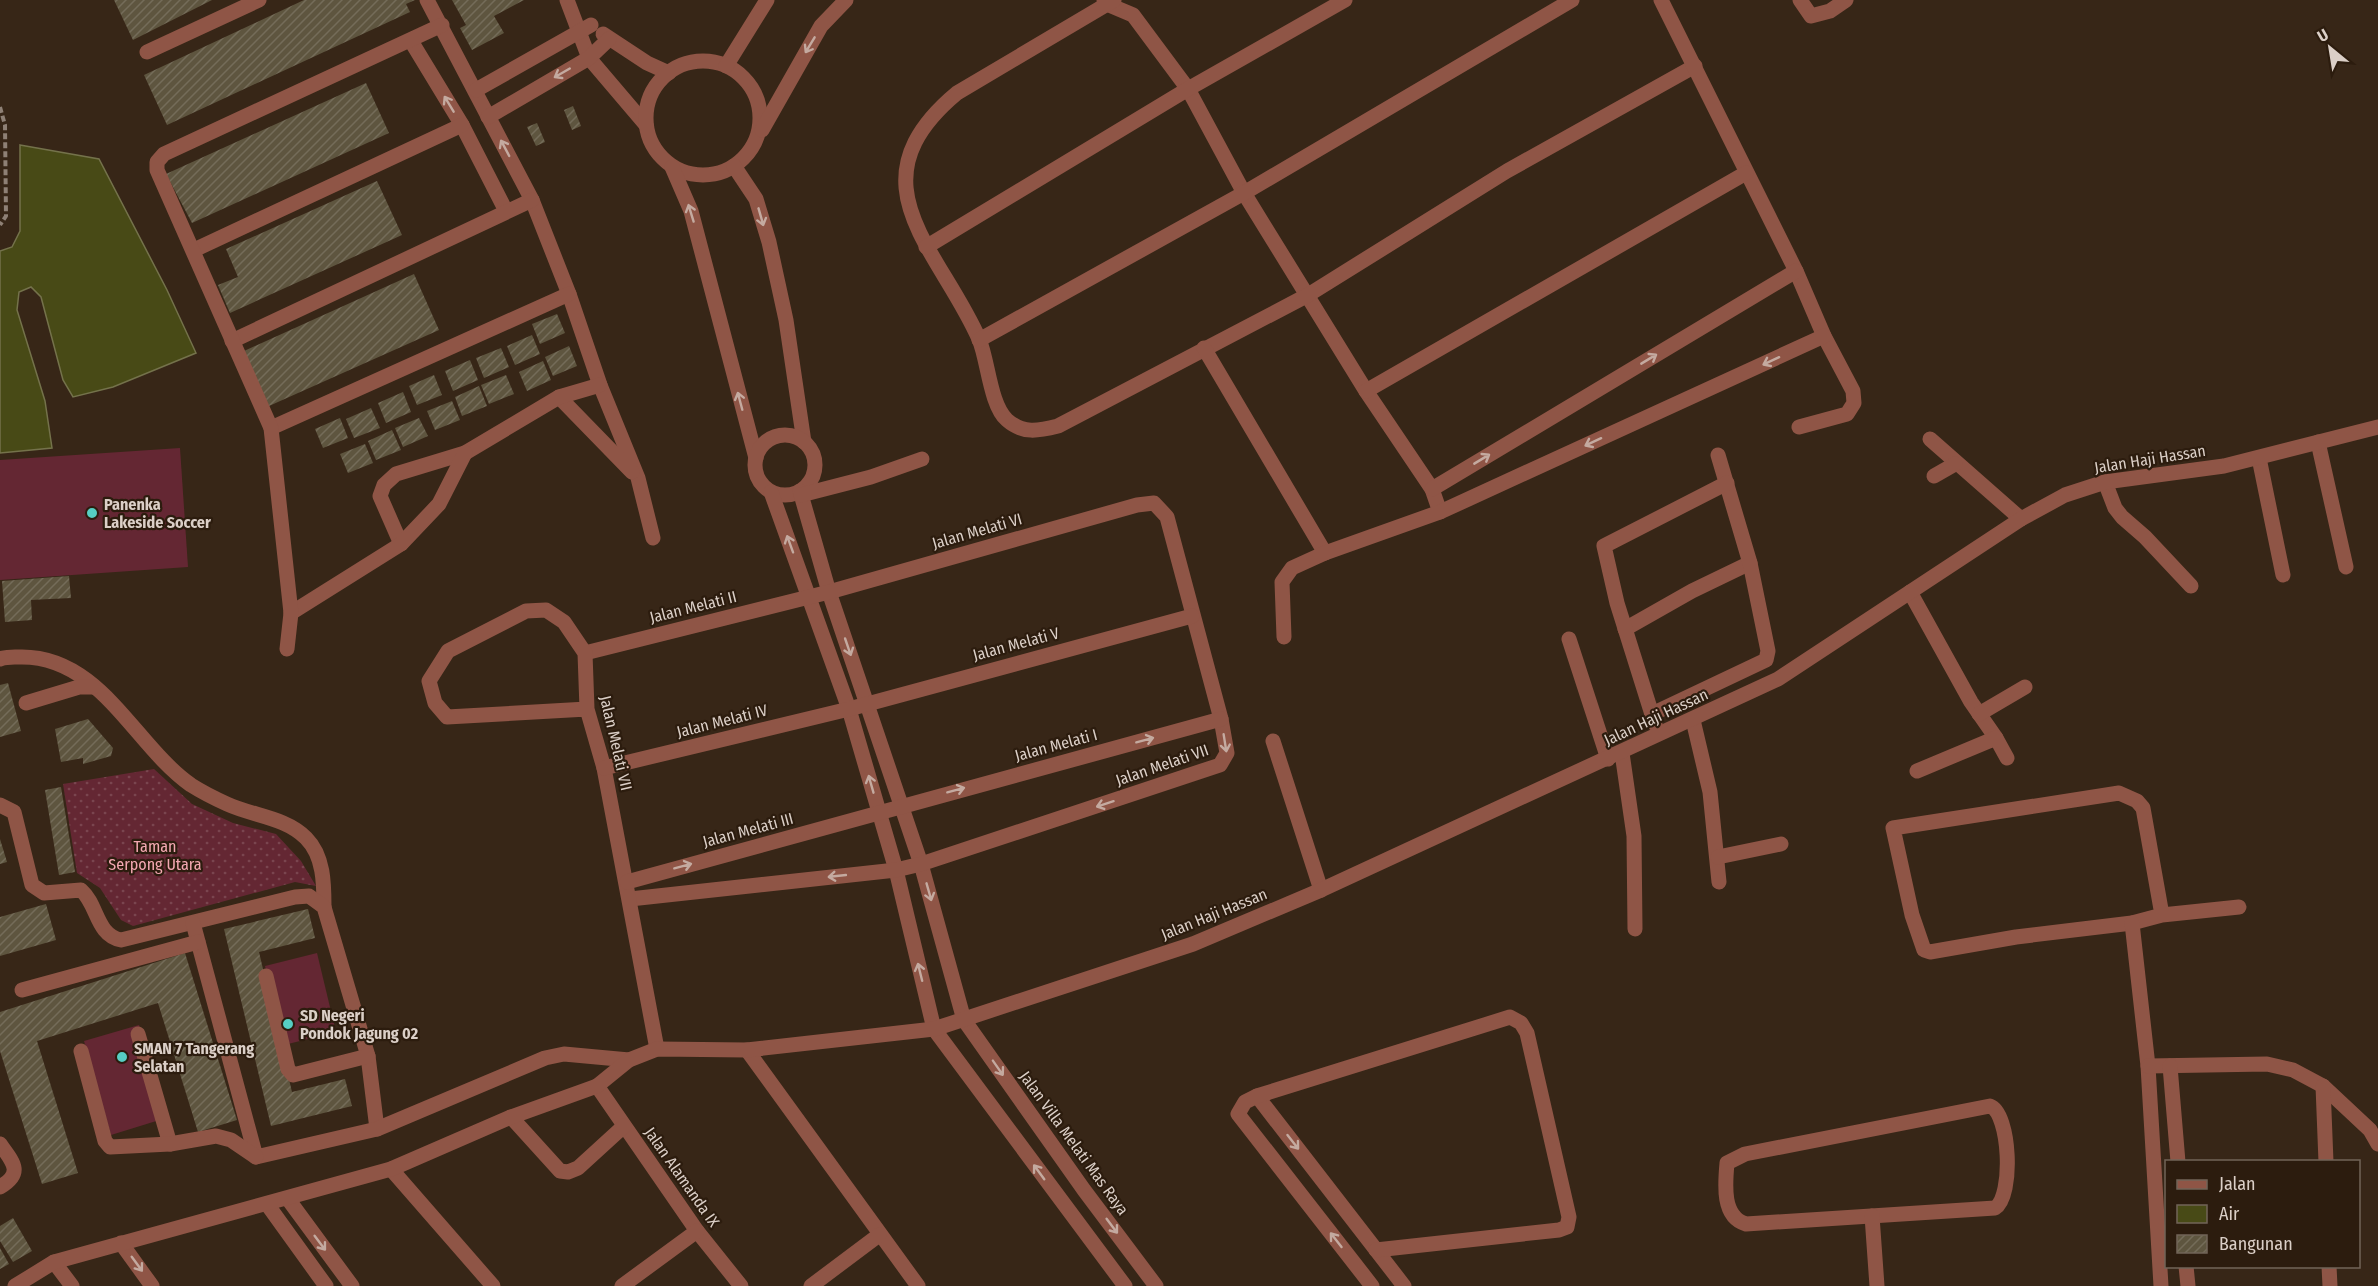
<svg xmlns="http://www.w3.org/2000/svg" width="2378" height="1286" font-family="'Fira Sans Condensed',sans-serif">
	<defs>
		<pattern id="grass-dots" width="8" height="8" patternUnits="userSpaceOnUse" patternTransform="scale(1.5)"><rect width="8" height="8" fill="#642733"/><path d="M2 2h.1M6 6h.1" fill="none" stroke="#7a454f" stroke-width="1.8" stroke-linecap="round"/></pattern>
		<pattern id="building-hatch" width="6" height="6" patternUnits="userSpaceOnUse" patternTransform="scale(1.5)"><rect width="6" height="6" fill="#5e553f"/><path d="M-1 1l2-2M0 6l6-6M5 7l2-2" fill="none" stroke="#746c59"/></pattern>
	</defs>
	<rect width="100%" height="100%" fill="#372617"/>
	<polygon fill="url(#grass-dots)" points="154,769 192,804 233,823 276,834 301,861 316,886 295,882 133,926 121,920 100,888 77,873 63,784"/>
	<g fill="#642733">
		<polygon points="180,448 188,567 0,580 0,460"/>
		<polygon points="317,953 336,1032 284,1045 265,966"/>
		<polygon points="139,1025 166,1118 111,1135 84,1041"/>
	</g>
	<polygon fill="#484a16" stroke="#74724b" stroke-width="1.5" points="20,145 99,159 167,290 196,353 113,387 73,397 63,380 41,297 31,287 19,292 17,310 45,401 52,448 0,453 0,251 12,247 20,231"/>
	<g fill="url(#building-hatch)">
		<polygon points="114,0 212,0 133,40"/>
		<polygon points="304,0 415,0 406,4 410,12 167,125 144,75"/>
		<polygon points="452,0 524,0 494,16 504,33 472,50 460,28 466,25"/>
		<polygon points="366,83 389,133 192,223 166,174"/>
		<polygon points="573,106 581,126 572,130 564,110"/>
		<polygon points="537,123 545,142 536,146 527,127"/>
		<polygon points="377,181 402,235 230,313 218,285 238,277 226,249"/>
		<polygon points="414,274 439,330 269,406 244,351"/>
		<polygon points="557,314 565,333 540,344 532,324"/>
		<polygon points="532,335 540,354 515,365 507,346"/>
		<polygon points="569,346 577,366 553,376 545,357"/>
		<polygon points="501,348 509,367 484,378 476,358"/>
		<polygon points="470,360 478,380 453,391 445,371"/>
		<polygon points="543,361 551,380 527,391 519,372"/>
		<polygon points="434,375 442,395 417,405 409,386"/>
		<polygon points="506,375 514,394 489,404 481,385"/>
		<polygon points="479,386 487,406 462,416 455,397"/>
		<polygon points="403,392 411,412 386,423 378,403"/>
		<polygon points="452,401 460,420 435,430 427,411"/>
		<polygon points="371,408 380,428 354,438 346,419"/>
		<polygon points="340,418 348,438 323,448 315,429"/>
		<polygon points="419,418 428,436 403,447 395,428"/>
		<polygon points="392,430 401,450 376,460 368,441"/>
		<polygon points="365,444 373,463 348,473 340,454"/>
		<polygon points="69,576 71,598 31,600 32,620 5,622 2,581"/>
		<polygon points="8,683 21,731 0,737 0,685"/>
		<polygon points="88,719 113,748 111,756 83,764 83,758 61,762 55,729"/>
		<polygon points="61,787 75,872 59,875 45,790"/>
		<polygon points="0,839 7,862 0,864"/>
		<polygon points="46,904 56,940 0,956 0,917"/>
		<polygon points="308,909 315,938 259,952 292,1092 345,1079 352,1106 271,1126 224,929"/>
		<polygon points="185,953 237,1120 198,1132 158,1003 37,1041 78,1173 42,1184 0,1051 0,1012"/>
		<polygon points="13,1218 32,1251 13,1262 0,1241 0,1226"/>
		<polygon points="0,1248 9,1264 0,1269"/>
	</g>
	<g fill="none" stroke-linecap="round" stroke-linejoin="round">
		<polyline stroke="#8e8075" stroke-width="4" stroke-dasharray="6 3" stroke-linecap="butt" points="0,107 5,125 6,216 0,225"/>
		<g stroke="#8f5546" stroke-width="15">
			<polyline points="427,0 532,200 569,294 600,385 638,478 653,538"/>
			<polyline points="567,0 589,58 646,125"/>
			<polyline points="1104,0 1107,4 1133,15 1188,89 1244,193 1366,391 1432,489 1440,512"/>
			<path d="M1114,0L957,93C849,183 939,248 979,339C988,360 990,405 1007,420C1023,434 1038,431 1058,426L1308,295L1507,171L1695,66"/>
			<polyline points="1661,0 1796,271 1824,336 1853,391 1854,403 1847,414 1799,427"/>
			<polyline points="1800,0 1811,16 1830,11 1846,0"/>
			<polyline points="603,34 647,63 669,73"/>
			<polyline points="411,41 462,125 506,211"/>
			<polyline points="147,52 259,0"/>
			<circle cx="703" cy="118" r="57"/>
			<polyline points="726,66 767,0"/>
			<polyline points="476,90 591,25"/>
			<polyline points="488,117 589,58 609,39"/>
			<polyline points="762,130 821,26 846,0"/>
			<polyline points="734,166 756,199 769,242 786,320 804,442"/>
			<polyline points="672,167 691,211 756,458"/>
			<polyline points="926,247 1188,89 1345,0"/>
			<polyline points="194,250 462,125"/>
			<polyline points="979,340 1244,193 1572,0"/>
			<polyline points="232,341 532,200"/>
			<polyline points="1204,348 1325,553"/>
			<polyline points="1366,391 1746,173"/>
			<polyline points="559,397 632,472"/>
			<polyline points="271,428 569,294"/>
			<circle cx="785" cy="465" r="30"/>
			<polyline points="1930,439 2021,519"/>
			<polyline points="2318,442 2346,567"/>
			<polyline points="2259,458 2283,575"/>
			<polyline points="1934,476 1955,464"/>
			<polyline points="2105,482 2115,508 2122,517 2145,537 2191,586"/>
			<polyline points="1432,489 1796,271"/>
			<polyline points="800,491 829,592 921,864 964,1020 1084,1190 1156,1286"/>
			<polyline points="771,492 849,709 896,870 934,1029 1125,1286"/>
			<polyline points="801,495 871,477 922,459"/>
			<polyline points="401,544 380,496 384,485 396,474 465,453 559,397 600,385"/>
			<polyline points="1910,592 1971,702 1996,738"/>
			<polyline points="291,613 401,544 439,504 465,453"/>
			<polyline points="1625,629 1692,591 1750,563"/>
			<polyline points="1284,637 1282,582 1292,568 1325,553 1440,512 1824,336"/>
			<polyline points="1569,639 1608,759"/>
			<polyline points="287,649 291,613 271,428 157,170 157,162 164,154 442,25"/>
			<polyline points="585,653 829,592 1137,505 1154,503 1167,517 1221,719 1227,753 1220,765 921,864 896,870 630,899"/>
			<path d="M0,659C7,656 15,657 22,657C101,657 135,746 191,785C202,792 216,799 227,804C253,816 285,817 306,838C324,856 324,884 324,907"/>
			<polyline points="26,703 79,687 93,687"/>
			<polyline points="587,709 447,717 435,703 429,681 448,651 526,611 546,610 564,622 585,653 587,709 604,768 657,1049"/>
			<polyline points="1652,714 1766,660 1768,651 1750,563 1718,455"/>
			<polyline points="1979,714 2025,687"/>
			<polyline points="1693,720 1710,792 1719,882"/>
			<polyline points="1655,724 1617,603 1604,546 1727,483"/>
			<polyline points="1273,741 1321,890"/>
			<polyline points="1622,753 1634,836 1635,929"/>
			<polyline points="604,768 849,709 1192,616"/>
			<polyline points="1917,771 1996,738 2007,758"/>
			<path d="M0,805L14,812L32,885L44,893L81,890C98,905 96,935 121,940L295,897L309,896L324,907L368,1056L377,1129"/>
			<polyline points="1718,857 1781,844"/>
			<polyline points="627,882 1221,719"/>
			<polyline points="2162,915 2143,808 2137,801 2119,793 1893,828 1912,915 1924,950 1930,952 2016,937 2132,923 2162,915 2239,907"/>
			<polyline points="193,923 256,1157 377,1129 545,1058 564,1054 629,1060"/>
			<polyline points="2132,923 2148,1066 2161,1286"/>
			<polyline points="266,976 288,1069 293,1075 368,1056"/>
			<polyline points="22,990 198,942"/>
			<polyline points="138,1034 170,1144"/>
			<polyline points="747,1050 918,1286"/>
			<polyline points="81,1051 105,1141 110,1147 170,1144 216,1136 231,1140 256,1157"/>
			<polyline points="2148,1066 2267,1064 2293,1070 2323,1086 2370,1130 2378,1144"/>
			<polyline points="2170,1066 2178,1162"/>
			<polyline points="597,1086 697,1231 741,1286"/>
			<polyline points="2323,1086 2326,1162"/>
			<polyline points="1257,1096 1404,1286"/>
			<path d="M1990,1106C2010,1113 2014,1196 1995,1208L1746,1224C1722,1217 1725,1185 1727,1163L1745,1154Z"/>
			<polyline points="511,1117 560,1171 568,1172 578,1168 624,1126"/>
			<path d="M0,1144C13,1162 24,1173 0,1187"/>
			<polyline points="391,1169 493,1286"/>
			<polyline points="288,1199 352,1286"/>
			<polyline points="267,1204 326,1286"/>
			<polyline points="1872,1216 1877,1286"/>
			<polyline points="121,1243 152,1286"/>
			<polyline points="54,1262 72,1286"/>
			<polyline points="2186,1266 2188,1286"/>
			<polyline points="2329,1266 2330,1286"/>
			<polyline points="15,1286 54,1262 391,1169 511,1117 597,1086 629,1060 657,1049 747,1050 934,1029 1193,944 1321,890 1778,679 2021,519 2065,495 2105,482 2224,466 2378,427"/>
			<polyline points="622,1286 697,1231"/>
			<polyline points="811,1286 879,1235"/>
			<polyline points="1372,1286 1238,1114 1245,1102 1257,1096 1510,1017 1521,1023 1527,1033 1569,1217 1567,1227 1559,1230 1376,1250"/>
		</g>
	</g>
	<defs><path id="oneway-shaft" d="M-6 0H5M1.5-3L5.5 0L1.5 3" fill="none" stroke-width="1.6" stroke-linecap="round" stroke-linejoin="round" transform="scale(1.5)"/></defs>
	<g stroke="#c4aaa0">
		<use href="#oneway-shaft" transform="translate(810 45) rotate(121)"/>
		<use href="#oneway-shaft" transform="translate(562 73) rotate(150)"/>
		<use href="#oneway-shaft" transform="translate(449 104) rotate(-121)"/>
		<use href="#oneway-shaft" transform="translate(505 148) rotate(-118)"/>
		<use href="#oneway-shaft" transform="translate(691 213) rotate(-107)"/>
		<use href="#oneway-shaft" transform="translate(761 217) rotate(74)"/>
		<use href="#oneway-shaft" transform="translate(1649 359) rotate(-31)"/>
		<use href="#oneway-shaft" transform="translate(1771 361) rotate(155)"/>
		<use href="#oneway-shaft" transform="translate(740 401) rotate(-105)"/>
		<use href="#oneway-shaft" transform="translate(1593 442) rotate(155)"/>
		<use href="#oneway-shaft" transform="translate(1482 459) rotate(-31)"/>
		<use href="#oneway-shaft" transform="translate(790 544) rotate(-110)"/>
		<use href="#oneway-shaft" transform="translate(848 647) rotate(71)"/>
		<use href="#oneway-shaft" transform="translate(1145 740) rotate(-15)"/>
		<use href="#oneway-shaft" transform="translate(1225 743) rotate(81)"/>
		<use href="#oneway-shaft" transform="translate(871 784) rotate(-106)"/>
		<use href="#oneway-shaft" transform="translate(956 790) rotate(-15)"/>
		<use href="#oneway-shaft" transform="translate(1105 804) rotate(162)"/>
		<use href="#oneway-shaft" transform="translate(683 866) rotate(-15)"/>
		<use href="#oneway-shaft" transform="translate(837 876) rotate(174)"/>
		<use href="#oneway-shaft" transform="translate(929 892) rotate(74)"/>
		<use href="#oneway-shaft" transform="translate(920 972) rotate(-104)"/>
		<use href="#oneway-shaft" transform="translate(998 1068) rotate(55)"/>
		<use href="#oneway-shaft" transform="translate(1293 1142) rotate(52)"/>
		<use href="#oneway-shaft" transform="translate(1039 1172) rotate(-126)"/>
		<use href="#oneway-shaft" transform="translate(1112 1226) rotate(53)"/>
		<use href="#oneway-shaft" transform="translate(1336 1240) rotate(-128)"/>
		<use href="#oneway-shaft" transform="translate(320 1243) rotate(53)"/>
		<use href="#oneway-shaft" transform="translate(137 1264) rotate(54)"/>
	</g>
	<g fill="#56cec3" stroke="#2c1c0e" stroke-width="2">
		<circle cx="92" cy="513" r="6"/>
		<circle cx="288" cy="1024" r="6"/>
		<circle cx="122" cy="1057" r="6"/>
	</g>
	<g text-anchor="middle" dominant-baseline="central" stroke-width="4.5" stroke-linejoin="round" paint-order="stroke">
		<g font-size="16" fill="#dbcfc7" stroke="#2c1c0e">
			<text transform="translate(2150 459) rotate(-9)">Jalan Haji Hassan</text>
			<text transform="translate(977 531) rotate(-16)">Jalan Melati VI</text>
			<text transform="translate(693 607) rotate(-14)">Jalan Melati II</text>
			<text transform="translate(1016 644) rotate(-15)">Jalan Melati V</text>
			<text transform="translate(1656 717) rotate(-25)">Jalan Haji Hassan</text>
			<text transform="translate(722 721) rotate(-14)">Jalan Melati IV</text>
			<text transform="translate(616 743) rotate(77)">Jalan Melati VII</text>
			<text transform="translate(1056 745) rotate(-15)">Jalan Melati I</text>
			<text transform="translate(1162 765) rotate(-19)">Jalan Melati VII</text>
			<text transform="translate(748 830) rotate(-15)">Jalan Melati III</text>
			<text transform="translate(1214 914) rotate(-22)">Jalan Haji Hassan</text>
			<text transform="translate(1074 1143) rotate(54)">Jalan Villa Melati Mas Raya</text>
			<text transform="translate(682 1177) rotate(55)">Jalan Alamanda IX</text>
		</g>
		<g font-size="16" font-weight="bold" fill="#dbcfc7" stroke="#2c1c0e" text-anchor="start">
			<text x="104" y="504">Panenka<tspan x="104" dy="18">Lakeside Soccer</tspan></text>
			<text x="300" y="1015">SD Negeri<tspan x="300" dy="18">Pondok Jagung 02</tspan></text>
			<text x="134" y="1048">SMAN 7 Tangerang<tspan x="134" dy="18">Selatan</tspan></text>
		</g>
		<g font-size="16" fill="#f4a8b2" stroke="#2c1c0e">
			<text x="155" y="846">Taman<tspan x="155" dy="18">Serpong Utara</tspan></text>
		</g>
	</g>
	<rect x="2165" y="1160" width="195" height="108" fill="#2c1c0e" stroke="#726458" stroke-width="1.5"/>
	<rect x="2177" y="1180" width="30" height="9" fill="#8f5546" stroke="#726458" stroke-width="1.5"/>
	<text x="2219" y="1190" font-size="18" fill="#dbcfc7">Jalan</text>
	<rect x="2177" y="1205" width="30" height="18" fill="#484a16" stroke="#726458" stroke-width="1.5"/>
	<text x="2219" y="1220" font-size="18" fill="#dbcfc7">Air</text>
	<rect x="2177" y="1235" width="30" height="18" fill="url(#building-hatch)" stroke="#726458" stroke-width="1.5"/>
	<text x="2219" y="1250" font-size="18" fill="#dbcfc7">Bangunan</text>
	<g transform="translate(2330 48) rotate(330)" stroke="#2c1c0e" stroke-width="4.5" paint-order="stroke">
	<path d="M0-4.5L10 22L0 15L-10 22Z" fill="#dbcfc7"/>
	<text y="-9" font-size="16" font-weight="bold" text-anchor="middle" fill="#dbcfc7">U</text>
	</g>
</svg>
